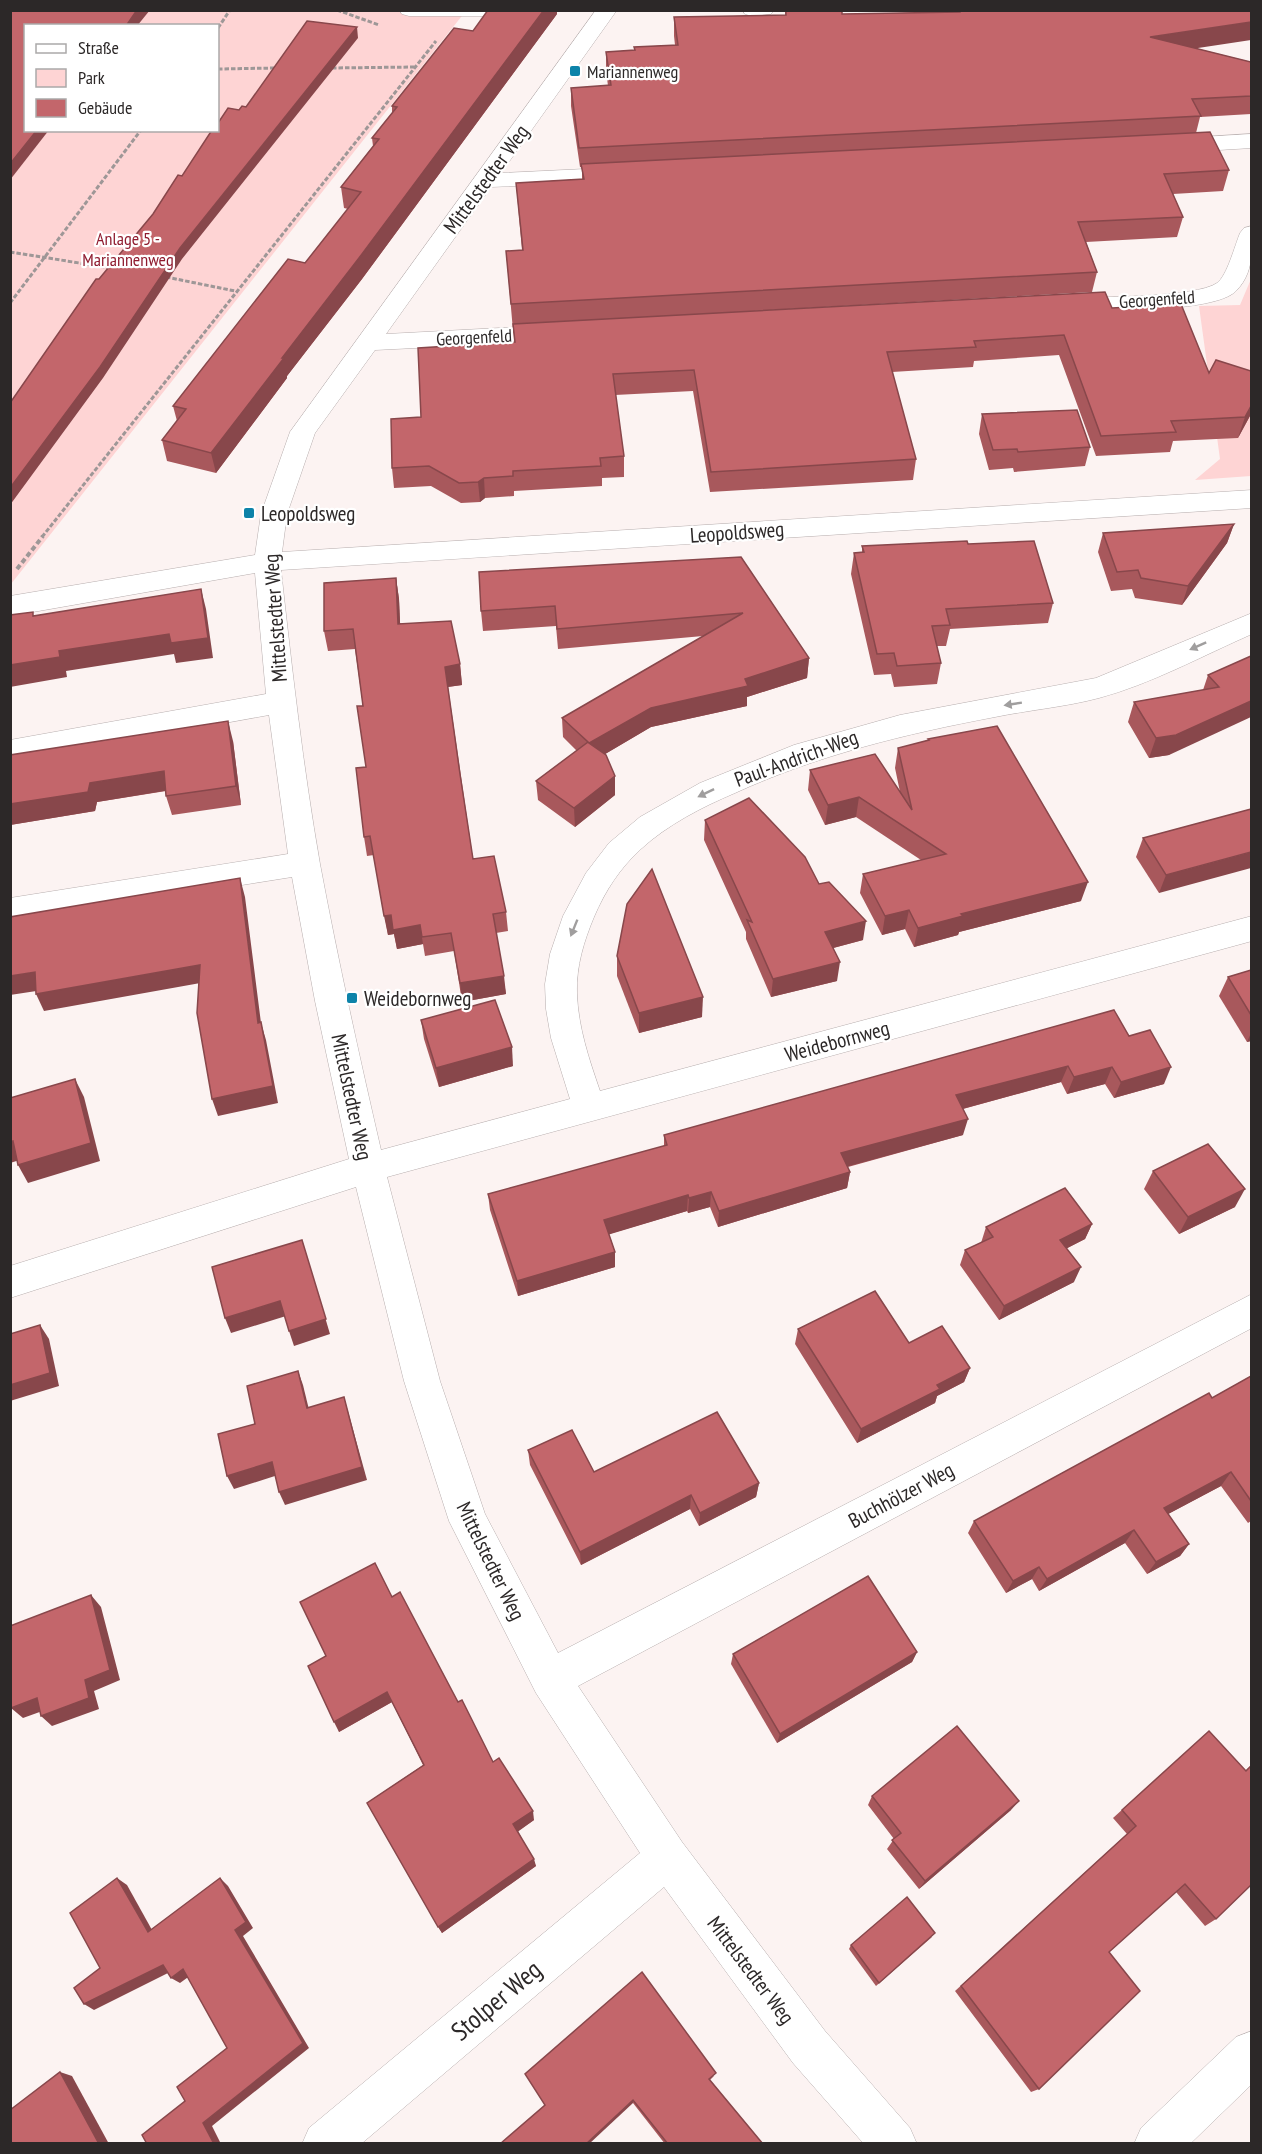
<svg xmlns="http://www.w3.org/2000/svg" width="1262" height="2154" font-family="'PT Sans Narrow',sans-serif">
	<rect width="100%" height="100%" fill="#fcf3f2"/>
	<g fill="#fed4d4" fill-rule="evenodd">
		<path d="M442,10L465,12L11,584V11ZM26,26H218V130H26Z"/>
		<polygon points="1251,279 1251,476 1195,480 1220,459 1199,306 1240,305"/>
	</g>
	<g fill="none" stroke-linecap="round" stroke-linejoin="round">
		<g stroke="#b7aeae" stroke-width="1">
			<g id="minor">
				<polygon points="399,10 519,10 516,14 509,16 409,16 402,14"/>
				<path d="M596,10H617L501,173L627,167L635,169L638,174L635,179L627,181L491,187L386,334L557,325L566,328L569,333L566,338L557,341L375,350L315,433L287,514L282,552L1252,490V508L281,570C292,669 303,767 320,864C338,960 359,1055 381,1150L570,1099L551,1038L546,1009L545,984L550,954L563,916L586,873L609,843L640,817L700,783L794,745L900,715L1096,678L1252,613V634C1202,656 1151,684 1099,698C1065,707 1029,710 995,717C905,734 818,755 735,793C702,807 667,825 641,849C620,868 605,891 594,917C584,941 576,966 577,993C578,1027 589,1059 600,1091L1252,916V941L387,1177L440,1381L485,1514L558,1653L1252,1294V1328L578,1686L682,1842L825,2031L910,2128L917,2144H864L793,2063L664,1887L361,2144H302L309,2128L640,1853L536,1693L449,1521L404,1381L356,1187L10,1298V1266L349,1159L315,1001L292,877L10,922V898L288,854L269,715L10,762V740L266,694L255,573L10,616V596L255,555L261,514L290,432Z"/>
				<polygon points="742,10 774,10 771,14 752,16 745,14"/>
				<polygon points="1252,134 1252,148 1169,153 1161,151 1158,146 1161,141 1169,139"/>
				<path d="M1252,226C1252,250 1254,273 1236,291C1215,313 1097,311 1064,312L1056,310L1052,305L1056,300L1064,298C1094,297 1196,298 1217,283C1227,276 1235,245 1240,233L1244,228Z"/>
				<polygon points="1252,2031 1252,2084 1190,2144 1134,2144 1141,2128 1236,2037"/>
			</g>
		</g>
		<g stroke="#9e9797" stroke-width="3" stroke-dasharray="4.5 2" stroke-linecap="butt">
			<polyline points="337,10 379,25"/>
			<polyline points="218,28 230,10"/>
			<polyline points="332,68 415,67"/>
			<polyline points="218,69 277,68"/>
			<polyline points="10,252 111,268"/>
			<polyline points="166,277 235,291"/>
			<polyline points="10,303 141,130"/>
			<polyline points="42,537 436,41"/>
		</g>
		<polyline stroke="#9e9797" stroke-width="4" stroke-dasharray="5 3" stroke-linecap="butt" points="17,569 43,536"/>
		<use href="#minor" fill="#fff" fill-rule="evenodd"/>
	</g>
	<g fill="#a8585c">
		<polygon points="785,10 842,10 842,14 951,12 951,10 1005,10 1005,11 1195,48 1251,62 1251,114 1200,117 1196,133 1229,170 1223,191 1173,194 1183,217 1177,237 1086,242 1097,272 1092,292 754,311 1112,308 1209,373 1251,414 1238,438 1173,441 1170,452 1096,456 1059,355 974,361 973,367 892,372 916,459 913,480 710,492 693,391 615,395 624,456 624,477 602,478 602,486 514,491 514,496 485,498 480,502 461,503 431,486 394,488 392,468 421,417 514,342 506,251 522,250 516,183 582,179 582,167 580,167 571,106 571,88 608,86 606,70 606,52 634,50 634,47 675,45 674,36 674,17 785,15"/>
		<polygon points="557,14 362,279 287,376 287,378 216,473 167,461 162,440 177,421 173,406 305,263 348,209 344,208 341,187 373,146 372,138 392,113 392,106 473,31"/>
		<polygon points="982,414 1090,447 1085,466 1014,472 1013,468 989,470 979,434"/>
		<polygon points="1234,524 1227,543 1182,605 1135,598 1132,589 1111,591 1098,552 1103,533"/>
		<polygon points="968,544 1053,603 1048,623 950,629 946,646 937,646 941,663 937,684 894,687 891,674 874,675 851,574 854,553 862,552 862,546"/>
		<polygon points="741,557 809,658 807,678 747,697 747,706 651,727 605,754 615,795 575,827 538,800 536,781 577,751 563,737 562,718 703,636 558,649 556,626 483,631 481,611"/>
		<polygon points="396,578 399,599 400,623 460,664 462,685 448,687 473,859 506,912 508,931 496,933 506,994 462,1002 454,951 425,956 423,944 397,949 394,934 388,935 374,855 367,856 364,837 366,767 363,706 355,649 328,651 324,631"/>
		<polygon points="1251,656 1169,755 1149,758 1128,722 1134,702 1203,690 1208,675"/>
		<polygon points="928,739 1081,901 959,932 958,935 914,947 905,929 882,935 860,893 863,874 921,860 856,817 825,825 808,790 810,770 900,792 895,768 898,748 928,741"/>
		<polygon points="233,741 241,805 172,815 166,796 166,791 97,802 95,811 10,825"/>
		<polygon points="1251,809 1159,893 1136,857 1143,838"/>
		<polygon points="705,820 819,884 863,940 833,948 837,981 771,997 746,939 746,932 704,840"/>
		<polygon points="617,956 702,1017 639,1033 617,976"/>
		<polygon points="1251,970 1251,1041 1247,1042 1219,996 1228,977"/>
		<polygon points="421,1020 513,1066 439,1087 424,1039"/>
		<polygon points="1129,1036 1164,1084 1114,1098 1105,1084 1067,1094 1061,1082 963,1109 963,1135 848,1167 850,1172 847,1188 718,1227 710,1207 688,1213 687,1211 609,1234 615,1252 615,1267 518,1296 490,1210 488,1194 664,1146 664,1135"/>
		<polygon points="1153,1171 1235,1207 1179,1234 1144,1189"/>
		<polygon points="1092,1224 1085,1239 1067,1248 1074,1282 999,1320 960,1265 965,1250 981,1243 986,1227"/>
		<polygon points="798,1329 909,1343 970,1368 964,1382 937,1396 935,1403 857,1443 795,1344"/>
		<polygon points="1251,1376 1251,1521 1248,1523 1221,1486 1168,1514 1189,1544 1180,1556 1147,1574 1125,1543 1039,1591 1032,1579 1006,1593 968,1533 974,1521 1212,1398"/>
		<polygon points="528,1450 594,1472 759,1483 756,1497 699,1526 690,1509 581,1565 530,1465"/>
		<polygon points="392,1597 458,1702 493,1762 534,1820 518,1831 536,1866 442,1933 367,1803 423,1765 392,1702 339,1732 326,1656"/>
		<polygon points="917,1652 912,1662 777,1743 731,1664 733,1654"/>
		<polygon points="1209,1731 1245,1771 1251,1765 1251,1885 1216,1919 1205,1926 1176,1892 1109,1952 1039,2089 1031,2092 955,1991 1127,1834 1113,1818"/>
		<polygon points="872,1796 1011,1810 919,1889 887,1849 894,1839 868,1805"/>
		<polygon points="932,1937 876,1986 849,1949 851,1945"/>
		<polygon points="714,2076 710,2080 763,2144 665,2144 633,2103 545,2105"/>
	</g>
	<g fill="#88474b">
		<polygon points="137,10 150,10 137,26 126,26"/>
		<polygon points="544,10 557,10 557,14 362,279 287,376 287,378 216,473 211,453 282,358"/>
		<polygon points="1251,22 1251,40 1145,56 1150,37"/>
		<polygon points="357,27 358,38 182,259 103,378 10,505 10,488 180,248"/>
		<polygon points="37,130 49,130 10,180 10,164"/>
		<polygon points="1251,406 1251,414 1238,438 1245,417"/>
		<polygon points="484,478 485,498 480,502 478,482"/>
		<polygon points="1234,524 1227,543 1182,605 1188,586"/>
		<polygon points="396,578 399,599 401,644 398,624"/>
		<polygon points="201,589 206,609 213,658 176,663 174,654 66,671 67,677 10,687 10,665 59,651"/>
		<polygon points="809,658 807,678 747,697 747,706 651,727 590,763 589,743 651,708"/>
		<polygon points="460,664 462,685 447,687 445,667"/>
		<polygon points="1251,701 1251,717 1169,755 1149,758 1156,738"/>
		<polygon points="228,721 233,741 241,805 236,786"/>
		<polygon points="164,771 170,790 97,802 95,811 10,825 10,804 90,783"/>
		<polygon points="615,776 615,795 575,827 574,808"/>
		<polygon points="859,797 856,817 825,825 828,805"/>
		<polygon points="1251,852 1251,868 1159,893 1166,875"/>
		<polygon points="240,878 245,897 261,1023 266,1040 278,1103 218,1116 212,1099 258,1023"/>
		<polygon points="1088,882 1081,901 959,932 958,935 914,947 918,928 961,914"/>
		<polygon points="909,910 905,929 882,935 885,916"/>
		<polygon points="391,915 420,925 423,944 397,949 394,934 388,935 384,916"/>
		<polygon points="866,921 863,940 822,951 825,932"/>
		<polygon points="840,962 837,981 771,997 773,979"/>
		<polygon points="200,965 206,982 44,1011 36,994"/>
		<polygon points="35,972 43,990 10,995 10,976"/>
		<polygon points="504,976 506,994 462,1002 460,983"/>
		<polygon points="703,997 702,1017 639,1033 639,1013"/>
		<polygon points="1251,1033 1251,1041 1247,1042"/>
		<polygon points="512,1047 513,1066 439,1087 436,1068"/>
		<polygon points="1068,1066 1061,1082 951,1112 956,1095"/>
		<polygon points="1112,1067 1105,1084 1067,1094 1074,1077"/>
		<polygon points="1171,1067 1164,1084 1114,1098 1121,1082"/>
		<polygon points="75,1079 84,1097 100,1161 28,1183 18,1165"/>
		<polygon points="968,1119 963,1135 838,1169 841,1153"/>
		<polygon points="13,1141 23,1159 10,1163 10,1142"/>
		<polygon points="850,1172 847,1188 718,1227 719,1211"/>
		<polygon points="1245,1189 1235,1207 1179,1234 1188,1217"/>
		<polygon points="711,1192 710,1207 688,1213 689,1198"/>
		<polygon points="688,1195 687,1211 604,1236 604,1220"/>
		<polygon points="1092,1224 1085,1239 1054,1255 1060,1240"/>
		<polygon points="302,1240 330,1334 294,1346 289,1331"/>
		<polygon points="615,1252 615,1267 518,1296 517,1281"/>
		<polygon points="1081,1267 1074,1282 999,1320 1004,1306"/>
		<polygon points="280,1301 286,1316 231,1333 225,1318"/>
		<polygon points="40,1325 49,1339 59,1386 10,1401 10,1385"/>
		<polygon points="970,1368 964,1382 937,1396 935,1403 857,1443 861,1429 937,1385"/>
		<polygon points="298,1371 303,1385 312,1422 307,1408"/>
		<polygon points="344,1397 367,1480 285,1505 279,1492"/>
		<polygon points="272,1462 278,1475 234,1489 227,1476"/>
		<polygon points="1231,1472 1221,1486 1155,1521 1164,1508"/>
		<polygon points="759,1483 756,1497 699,1526 700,1513"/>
		<polygon points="691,1495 690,1509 581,1565 580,1552"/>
		<polygon points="1134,1530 1125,1543 1039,1591 1047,1579"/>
		<polygon points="1189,1544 1180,1556 1147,1574 1156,1562"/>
		<polygon points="1039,1567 1032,1579 1006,1593 1013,1581"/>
		<polygon points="91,1595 101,1607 120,1680 94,1691 99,1709 52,1726 41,1716 85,1680"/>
		<polygon points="917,1652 912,1662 777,1743 780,1734"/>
		<polygon points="387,1692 392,1702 339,1732 334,1722"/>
		<polygon points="37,1698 48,1709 23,1718 11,1708"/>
		<polygon points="1019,1801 1011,1810 919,1889 925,1881"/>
		<polygon points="533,1811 534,1820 516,1833 513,1824"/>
		<polygon points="534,1859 536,1866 442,1933 438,1927"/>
		<polygon points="117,1878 127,1885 157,1939 148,1932"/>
		<polygon points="220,1878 228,1886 253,1928 243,1936 309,2048 212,2126 221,2144 214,2144 203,2123 303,2043 235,1930"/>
		<polygon points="163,1965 172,1971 94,2010 84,2004"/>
		<polygon points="183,1969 191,1975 180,1983 171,1978"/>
		<polygon points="60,2072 72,2076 109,2144 99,2144"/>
		<polygon points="633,2100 633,2103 589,2144 586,2144"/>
	</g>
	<g fill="#c3666b" stroke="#88474b" stroke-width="1.5">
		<polygon points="10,10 137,10 126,26 26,26 26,130 37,130 10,164"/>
		<polygon points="488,10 544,10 359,258 282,358 284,358 211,453 162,440 186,409 173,406 288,259 305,263 361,192 341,187 379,139 372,138 397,107 392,106 454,28 473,31"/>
		<polygon points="786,10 842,10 842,14 960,12 960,10 1000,10 999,11 1251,10 1251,22 1150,37 1251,62 1251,96 1192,99 1201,116 579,148 571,88 611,85 606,52 635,50 634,47 678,45 674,17 786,15"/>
		<polygon points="307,21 357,27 180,248 100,367 10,488 10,403 96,279 99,279 153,214 178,175 182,176 212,130 218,130 218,123 228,108 239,110 242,106 246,107"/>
		<polygon points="1210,132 1229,170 1164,174 1183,217 1078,222 1097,272 511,304 506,251 523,250 516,183 584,179 581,164"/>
		<polygon points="1105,292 1112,308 1181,304 1209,373 1216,360 1251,371 1251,406 1245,417 1171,421 1176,432 1101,436 1064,335 974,341 976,347 887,352 916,459 711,472 694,370 613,374 624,456 600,458 601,466 513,471 513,476 484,478 478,482 459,483 429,466 392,468 391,419 421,417 418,348 515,342 513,324"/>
		<polygon points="1077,410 1090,447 1018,452 1017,449 993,450 982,414"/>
		<polygon points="1234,524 1188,586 1141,578 1138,570 1117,572 1103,533"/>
		<polygon points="967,541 968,544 1034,541 1053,603 946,609 950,625 932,626 941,663 897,666 894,653 877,654 854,553 864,552 862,546"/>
		<polygon points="741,557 809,658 745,679 748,686 651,708 589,743 606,755 615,776 574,808 536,781 588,742 562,718 743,613 557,629 555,606 481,611 479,572"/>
		<polygon points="396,578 398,624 451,621 460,664 445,667 460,774 473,859 494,856 506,912 493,914 504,976 460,983 451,933 422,937 420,925 393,930 391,915 384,916 370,836 364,837 356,768 366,767 357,706 363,706 353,629 324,631 324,583"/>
		<polygon points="201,589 208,638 171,643 169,634 59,651 60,657 10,665 10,615 33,612 33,616"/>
		<polygon points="1251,656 1251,701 1176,735 1156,738 1134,702 1219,687 1208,675"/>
		<polygon points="228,721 236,786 166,796 164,771 90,783 88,792 10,804 10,755"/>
		<polygon points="997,726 1088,882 961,914 963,916 918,928 909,910 885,916 863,874 946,854 859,797 828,805 810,770 875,754 912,810 898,748 929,740 928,739"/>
		<polygon points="749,798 805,857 819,884 829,882 866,921 825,932 840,962 773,979 747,920 752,922 705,820"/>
		<polygon points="1251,809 1251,852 1166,875 1143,838"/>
		<polygon points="652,869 703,997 639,1013 617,956 627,904"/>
		<polygon points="240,878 258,1023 261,1022 273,1086 212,1099 197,1013 200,965 36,994 35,972 10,976 10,917"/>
		<polygon points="1251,970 1251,1015 1228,977"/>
		<polygon points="495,1000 512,1047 436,1068 421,1020"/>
		<polygon points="1114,1010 1129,1036 1150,1030 1171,1067 1121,1082 1112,1067 1074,1077 1068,1066 956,1095 968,1119 841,1153 850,1172 719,1211 711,1192 689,1198 688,1195 604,1220 615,1252 517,1281 488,1194 667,1145 664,1135"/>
		<polygon points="75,1079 91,1143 18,1165 13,1141 10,1142 10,1098"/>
		<polygon points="1208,1144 1245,1189 1188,1217 1153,1171"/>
		<polygon points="1065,1188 1092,1224 1060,1240 1081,1267 1004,1306 965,1250 993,1237 986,1227"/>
		<polygon points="302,1240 326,1319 289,1331 280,1301 225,1318 212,1267"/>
		<polygon points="875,1291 909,1343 942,1326 970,1368 937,1385 940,1389 861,1429 798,1329"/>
		<polygon points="40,1325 50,1373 10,1385 10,1334"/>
		<polygon points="298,1371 307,1408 344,1397 362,1467 279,1492 272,1462 227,1476 218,1434 255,1424 247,1386"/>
		<polygon points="1251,1376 1251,1501 1231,1472 1164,1508 1189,1544 1156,1562 1134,1530 1047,1579 1039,1567 1013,1581 974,1521 1209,1393 1212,1398"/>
		<polygon points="717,1412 759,1483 700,1513 691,1495 580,1552 528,1450 572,1430 594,1472"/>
		<polygon points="375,1563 392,1597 400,1592 458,1702 462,1700 493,1762 499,1758 533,1811 513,1824 534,1859 438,1927 367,1803 424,1765 387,1692 334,1722 308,1666 326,1656 300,1602"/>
		<polygon points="868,1576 917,1652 780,1734 733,1654"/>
		<polygon points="91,1595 110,1670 85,1680 89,1698 41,1716 37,1698 11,1708 10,1704 10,1626"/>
		<polygon points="957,1726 1019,1801 925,1881 892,1840 901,1833 872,1796"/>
		<polygon points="1209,1731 1246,1771 1251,1766 1251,1885 1216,1919 1185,1884 1109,1952 1140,1991 1039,2089 961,1986 1136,1826 1122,1810"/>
		<polygon points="117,1878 148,1932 220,1878 246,1922 235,1930 303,2043 203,2123 214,2144 147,2144 142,2135 185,2101 177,2087 227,2048 183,1969 171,1978 163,1965 84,2004 74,1988 100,1968 70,1913"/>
		<polygon points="907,1897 935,1933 879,1983 851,1945"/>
		<polygon points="642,1972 716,2073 709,2079 763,2144 668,2144 633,2100 586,2144 500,2144 545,2105 525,2074"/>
		<polygon points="60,2072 99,2144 10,2144 10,2110"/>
	</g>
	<defs><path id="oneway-solid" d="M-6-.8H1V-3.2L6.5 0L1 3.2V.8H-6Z" transform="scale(1.5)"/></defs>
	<g fill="#a09e9e">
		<use href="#oneway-solid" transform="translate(1198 646) rotate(156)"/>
		<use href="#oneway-solid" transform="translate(1013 704) rotate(171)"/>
		<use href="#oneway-solid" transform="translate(706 793) rotate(154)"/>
		<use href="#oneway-solid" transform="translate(574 928) rotate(112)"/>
	</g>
	<g fill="#0d83a9" stroke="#fff" stroke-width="2">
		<rect x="569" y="65" width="12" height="12" rx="3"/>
		<rect x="243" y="507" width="12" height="12" rx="3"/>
		<rect x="346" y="992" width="12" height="12" rx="3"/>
	</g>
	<g text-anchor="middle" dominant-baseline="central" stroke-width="4.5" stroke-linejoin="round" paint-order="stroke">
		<g font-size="18" fill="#2c2828" stroke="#fff" text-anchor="start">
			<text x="587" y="71">Mariannenweg</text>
		</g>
		<g font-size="18" fill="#8f1c2f" stroke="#fff">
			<text x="128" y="238">Anlage 5 -<tspan x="128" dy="21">Mariannenweg</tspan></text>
		</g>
		<g font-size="18" fill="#2c2828" stroke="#fff">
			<text transform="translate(1157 299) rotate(-4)">Georgenfeld</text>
			<text transform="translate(474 337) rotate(-3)">Georgenfeld</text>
		</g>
		<g font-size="21" fill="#2c2828" stroke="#fff">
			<text transform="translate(486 179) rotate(-54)">Mittelstedter Weg</text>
			<text transform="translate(737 532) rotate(-4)">Leopoldsweg</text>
			<text transform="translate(275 618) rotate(-94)">Mittelstedter Weg</text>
			<text transform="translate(796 758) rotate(-20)">Paul-Andrich-Weg</text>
			<text transform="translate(837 1041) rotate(-15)">Weidebornweg</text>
			<text transform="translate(352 1097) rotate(78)">Mittelstedter Weg</text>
			<text transform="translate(901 1495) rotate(-28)">Buchhölzer Weg</text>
			<text transform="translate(491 1561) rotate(64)">Mittelstedter Weg</text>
			<text transform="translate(751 1970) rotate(53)">Mittelstedter Weg</text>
		</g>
		<g font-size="21" fill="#2c2828" stroke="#fff" text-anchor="start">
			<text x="261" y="513">Leopoldsweg</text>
			<text x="364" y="998">Weidebornweg</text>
		</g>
		<g font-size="26" fill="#2c2828" stroke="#fff">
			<text transform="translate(496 2000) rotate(-40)">Stolper Weg</text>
		</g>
	</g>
	<rect width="1262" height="2154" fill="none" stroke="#2c2828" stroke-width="24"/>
	<rect x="24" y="24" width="195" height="108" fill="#ffffff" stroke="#aba9a9" stroke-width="1.5"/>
	<rect x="36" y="44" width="30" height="9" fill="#ffffff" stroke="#aba9a9" stroke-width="1.5"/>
	<text x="78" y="54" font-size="18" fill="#2c2828">Straße</text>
	<rect x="36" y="69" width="30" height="18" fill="#fed4d4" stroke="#aba9a9" stroke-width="1.5"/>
	<text x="78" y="84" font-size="18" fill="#2c2828">Park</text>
	<rect x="36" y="99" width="30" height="18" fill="#c3666b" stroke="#aba9a9" stroke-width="1.5"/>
	<text x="78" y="114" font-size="18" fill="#2c2828">Gebäude</text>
</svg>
